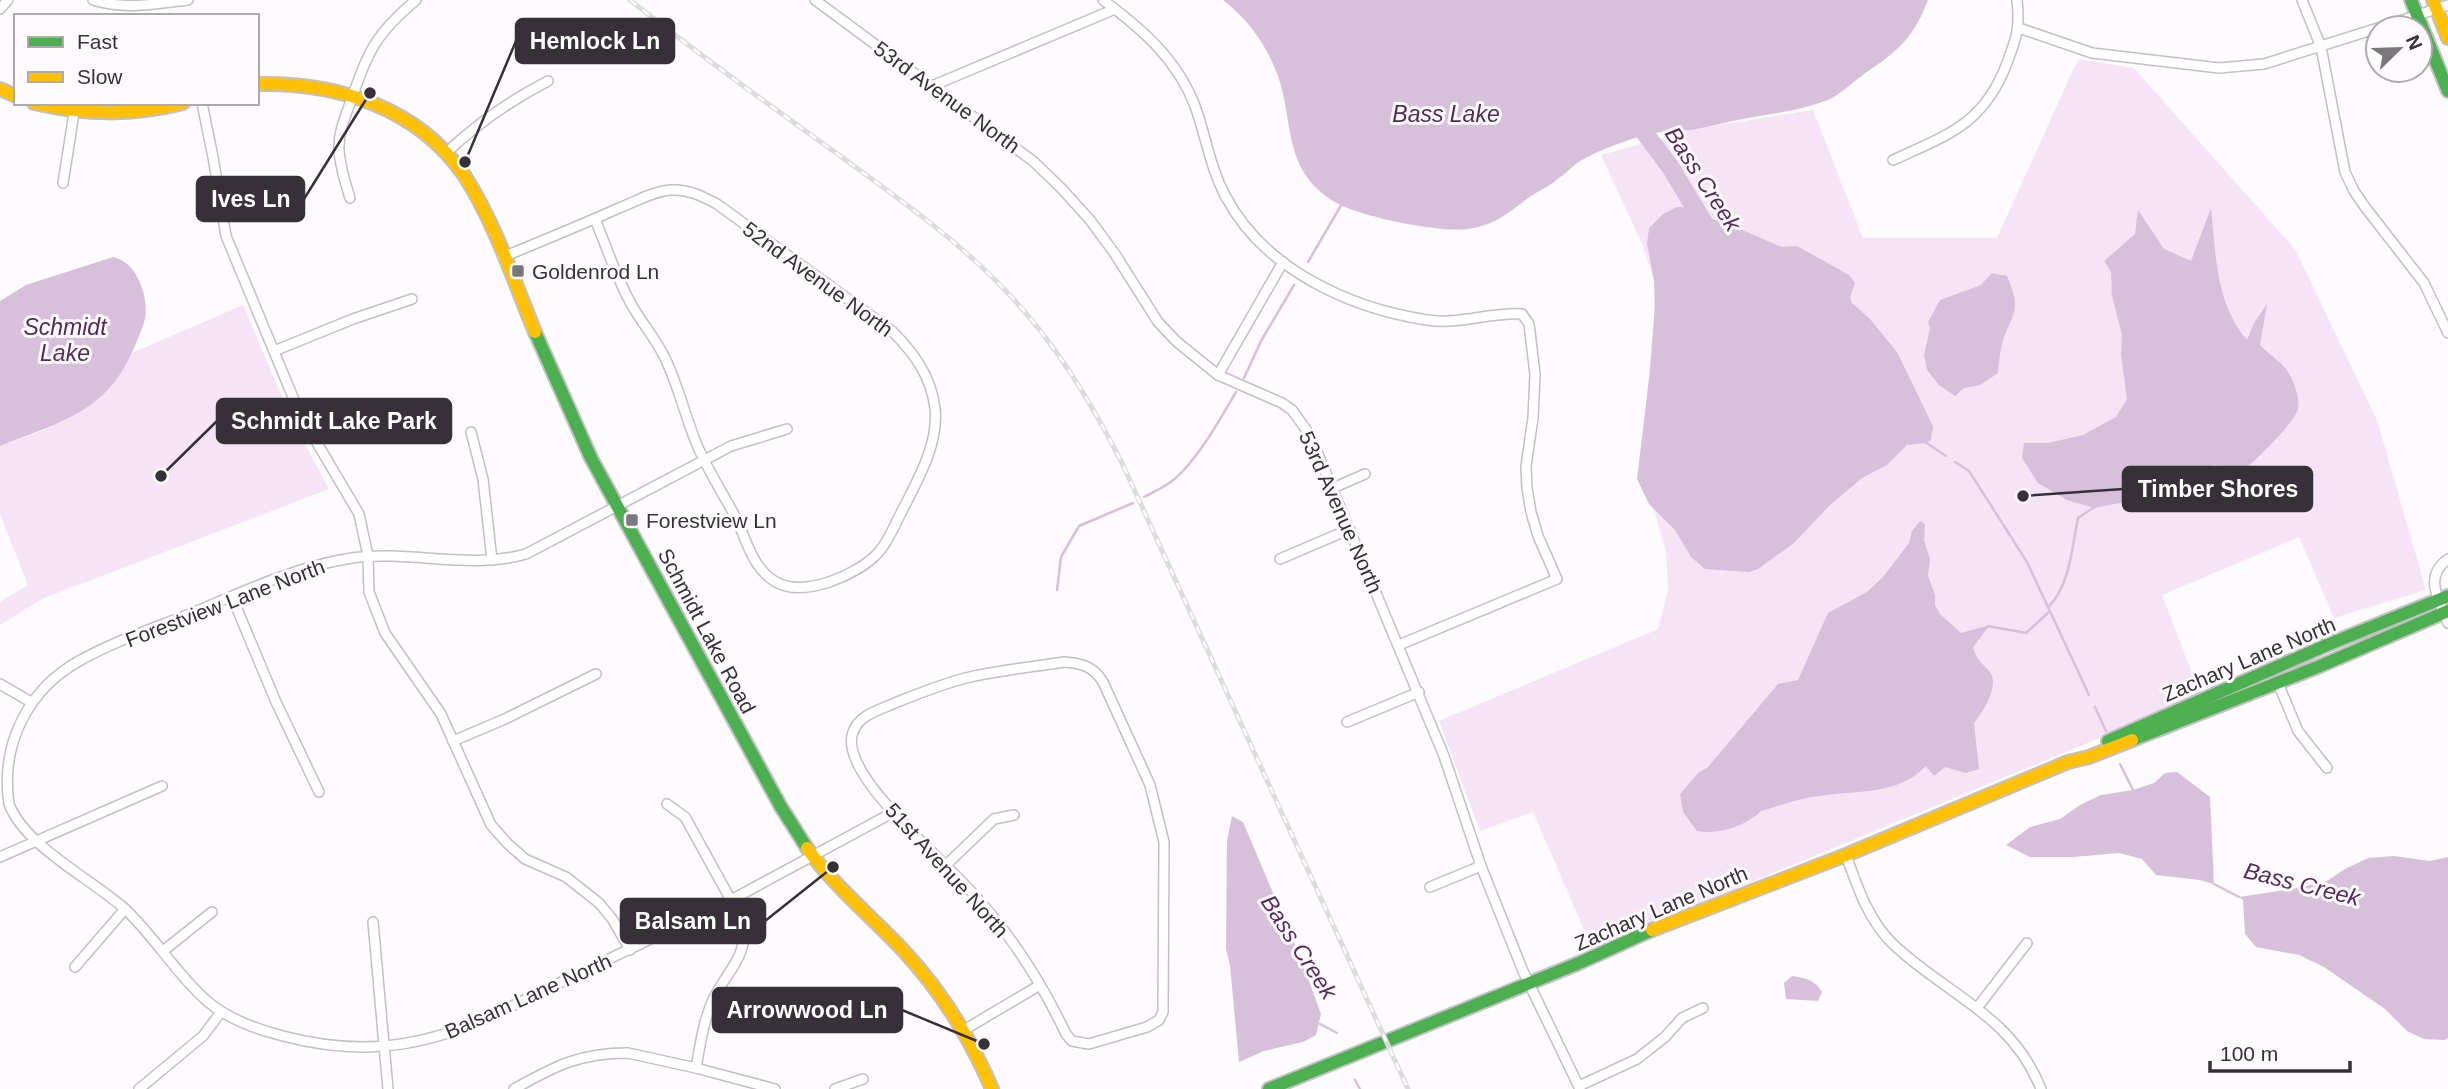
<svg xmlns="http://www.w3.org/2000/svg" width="2448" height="1089" font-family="Helvetica,sans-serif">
	<rect width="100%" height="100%" fill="#fdfbfd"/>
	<g fill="#f4e4f6">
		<polygon points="2078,59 2134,68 2295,249 2377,420 2426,590 2334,618 2299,537 2162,595 2201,696 1592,948 1533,812 1480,831 1439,721 1658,629 1668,590 1666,552 1654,509 1639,483 1654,318 1654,280 1642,244 1601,155 1694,129 1813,110 1863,238 1997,238"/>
		<path d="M243,305L290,416L329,489L44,598L0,625V602L28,585L0,514V446C57,425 104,412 132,353Z"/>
	</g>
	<g fill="#d6c0da">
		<path d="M1223,0H1928C1913,39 1898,51 1864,74C1853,82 1842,93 1830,99C1803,110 1776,113 1748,118C1729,121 1710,127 1691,130C1679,132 1666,131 1654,133C1637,136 1599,150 1584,159C1575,163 1568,172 1559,178C1550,186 1538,191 1528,198C1509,213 1493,226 1468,229C1439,233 1353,216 1330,199C1283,167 1294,123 1278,76C1267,46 1249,20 1223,0Z"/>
		<polygon points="1677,207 1701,208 1709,218 1731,225 1782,247 1797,246 1849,275 1855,283 1850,297 1852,303 1870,319 1897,352 1933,426 1931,440 1926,443 1907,445 1887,465 1862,478 1829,506 1794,543 1758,569 1749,572 1705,569 1691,557 1675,530 1649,504 1637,479 1650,371 1655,305 1654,280 1647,244 1649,228 1663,214"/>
		<path d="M2211,208C2216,254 2215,302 2247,340L2254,323L2267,304L2260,345C2268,354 2282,362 2288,372C2294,381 2300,398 2298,409C2295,422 2255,462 2243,470C2209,461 2202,464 2181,492L2154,498L2143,496L2135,500L2094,508L2067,500L2038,483L2022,458L2024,443H2048L2083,435L2116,417L2127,399L2121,355L2122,335L2112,296L2111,272L2104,261L2135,234L2138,210L2164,249L2191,261Z"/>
		<path d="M113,257C130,261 138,275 143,291C149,314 145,322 136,343C109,412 63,421 0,446V301L26,285Z"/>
		<path d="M1992,273L2007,276C2021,309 2015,309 2003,340C2000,350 1999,363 1998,373L1980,385L1964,388L1955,396L1939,385L1927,370L1924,355L1930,328L1928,322L1940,300L1981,285Z"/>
		<path d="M1920,521L1925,524L1924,540L1930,559L1928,576L1935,595V605L1940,614L1961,633L1990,625L1973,647C1976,659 1981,662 1989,671C2001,684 1983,712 1974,723L1979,769L1966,773L1945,767L1934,776L1926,766C1897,796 1856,790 1819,796C1799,798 1780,806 1761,811C1746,826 1718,835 1697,831L1683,812L1680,794L1698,773L1708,767L1778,684L1798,680L1828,613L1867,592L1883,577L1909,543L1912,531Z"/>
		<polygon points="2177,772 2210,797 2214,884 2200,880 2156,875 2142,859 2119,853 2073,857 2030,857 2006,845 2030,827 2060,819 2080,805 2101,795 2133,790 2154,783 2165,773"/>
		<polygon points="1232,816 1243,822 1301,959 1321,1014 1316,1035 1303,1042 1264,1051 1239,1062 1230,965 1226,949 1227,841"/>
		<polygon points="2394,856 2430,861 2448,857 2448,1038 2444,1040 2424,1039 2407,1031 2385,1009 2324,967 2299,955 2256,947 2245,934 2243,900 2239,897 2298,888 2327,881 2345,869 2368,858"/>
		<path d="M1792,976C1805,978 1815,980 1822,992L1818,1001L1786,999L1784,983Z"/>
	</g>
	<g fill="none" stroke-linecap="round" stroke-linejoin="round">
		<g stroke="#d6c0da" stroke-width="2.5">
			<polyline points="1308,262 1343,202"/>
			<polyline points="1244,378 1261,341 1294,285"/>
			<polyline points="1925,442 1946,456"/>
			<polyline points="1955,462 1969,471 2027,562 2089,695"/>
			<path d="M1144,497C1157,490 1171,484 1181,473C1203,450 1220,419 1236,392"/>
			<polyline points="1057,590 1061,557 1079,526 1133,503"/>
			<path d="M2048,607C2070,587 2072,546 2078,518L2096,506"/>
			<polyline points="1988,626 2026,633 2049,612"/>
			<polyline points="2095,707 2106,731"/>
			<polyline points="2120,764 2133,790"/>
			<polyline points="2214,884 2239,897"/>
			<polyline points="1320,1024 1337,1033"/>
			<polyline points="1355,1080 1360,1089"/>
		</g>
		<polyline stroke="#d6c0da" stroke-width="18" points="1632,119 1635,120 1671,168 1707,228"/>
		<g stroke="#c3bfc4" stroke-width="12">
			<g id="street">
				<path d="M93,0C125,10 155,4 188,0"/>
				<polyline points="815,0 1033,161 1062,189 1090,220 1115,254 1158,322 1177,342 1218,375 1282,403 1292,410 1310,435 1444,756 1481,866 1523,971 1580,1089"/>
				<path d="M1103,0C1142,29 1177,59 1195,106C1206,136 1210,168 1226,197C1264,269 1349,308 1427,320C1459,325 1490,312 1522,314L1529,324L1535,374L1533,418L1526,466L1527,488L1531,512L1538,536L1557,579L1399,645"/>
				<polyline points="2302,0 2321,47 2345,172 2354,191 2365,207 2424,283 2448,333"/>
				<polyline points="0,9 8,0"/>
				<polyline points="2019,28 2092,53 2219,68 2264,64 2378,28"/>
				<polyline points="2379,28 2448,5"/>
				<polyline points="932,86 1115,9"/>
				<polyline points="202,103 213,157 226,236 300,414 359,514 368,556 369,592 385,633 441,714 491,825 507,843 525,859 566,877 599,903 613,920 630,950"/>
				<path d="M446,153C477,124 509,101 548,81"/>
				<path d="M1893,160C1948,135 1984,124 2007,63C2017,36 2020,29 2017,0"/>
				<polyline points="63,183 74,113"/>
				<path d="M350,198C345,182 340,167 339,150C338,132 346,115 352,98C368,50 377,33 416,0"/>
				<path d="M503,257C542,241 581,225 619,208C635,202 653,191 671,190C688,189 702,196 717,204L892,331C914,353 931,376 935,408C939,445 917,481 901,513C894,526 888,543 877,554C857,575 804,598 776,582C753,569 747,542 737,520C724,495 708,471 697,445C685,416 678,384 664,356C654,336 640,321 630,302C616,276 606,246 595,219"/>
				<polyline points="274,351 353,319 412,299"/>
				<polyline points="1218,375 1283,262"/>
				<path d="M787,429L731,446L526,554C469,570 410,550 352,558C298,566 247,590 197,611C158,627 116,640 79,661C29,689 0,743 9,804C25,846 90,878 125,909C155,937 176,974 207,1001C228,1019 255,1029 283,1036C355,1055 413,1049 481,1021L731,900L892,813"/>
				<polyline points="471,432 483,479 492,560"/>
				<polyline points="1333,488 1365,474"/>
				<polyline points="1280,559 1350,529"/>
				<path d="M2448,559C2423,577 2439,600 2448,623"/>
				<polyline points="232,597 276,702 319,792"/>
				<path d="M1064,662C1082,663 1094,667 1103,682L1150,785L1164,842L1163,1012L1159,1020L1147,1027L1089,1044L1072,1041L1066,1034C1046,992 1021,950 990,913C976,896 960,879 943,863C920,839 839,768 853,732C859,715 879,710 895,703C920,693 944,683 970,677C1001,670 1033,667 1064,662Z"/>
				<polyline points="2278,683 2298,731 2327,768"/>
				<polyline points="0,684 29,701"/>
				<polyline points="1347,722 1419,692"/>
				<polyline points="453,741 505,719 596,674"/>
				<path d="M667,804L685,817L743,922C750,956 724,974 712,1002C703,1023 700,1046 696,1068"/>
				<path d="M1846,855C1857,886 1869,922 1894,945C1947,995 2012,1015 2041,1089"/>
				<polyline points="0,857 162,786"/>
				<polyline points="946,865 994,819 1014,815"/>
				<polyline points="1430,887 1481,866"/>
				<polyline points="373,922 388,1089"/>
				<polyline points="163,951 212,912"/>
				<polyline points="75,967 125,909"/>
				<polyline points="1977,1008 2027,943"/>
				<polyline points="964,1030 1040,985"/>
				<polyline points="1579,1086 1637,1059 1665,1037 1682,1018 1703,1008"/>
				<polyline points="139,1089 203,1036 221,1012"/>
				<path d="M514,1089C555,1066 579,1053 628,1053L696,1068L775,1089"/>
				<polyline points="835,1089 863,1079"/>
			</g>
		</g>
		<g stroke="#c3bfc4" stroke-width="16">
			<g id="fast">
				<polyline points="2411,0 2448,91"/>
				<polyline points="535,332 591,458 781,807 807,848"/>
				<polyline points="2132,740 2320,666 2448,611"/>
				<polyline points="2108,741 2327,645 2448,596"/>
				<polyline points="1269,1089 1579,963 1652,930"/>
			</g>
		</g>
		<g stroke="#c3bfc4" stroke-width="16">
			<g id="slow">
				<polyline points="2433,0 2448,38"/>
				<path d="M257,84C336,82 417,107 464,175C495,223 513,279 535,332"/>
				<polyline points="0,89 16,96"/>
				<path d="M34,103C86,115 131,116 183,103"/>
				<path d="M807,848C834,886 871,916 903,950C941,991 970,1037 992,1089"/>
				<polyline points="1652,930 1846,855 2068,762 2089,757 2132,740"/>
			</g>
		</g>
		<use href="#street" stroke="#fffeff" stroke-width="9"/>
		<use href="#fast" stroke="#4caf50" stroke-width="12"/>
		<use href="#slow" stroke="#ffc107" stroke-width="12"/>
		<g stroke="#dddcdd" stroke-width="5">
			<path id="rail" d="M630,0C699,55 771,106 843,158C899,199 955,238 1003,288C1053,339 1090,400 1122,463L1408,1089"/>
		</g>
		<use href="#rail" stroke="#fefafe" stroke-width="2.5" stroke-dasharray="8" stroke-linecap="butt"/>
	</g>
	<g fill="#7c777d" stroke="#fefafe" stroke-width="2.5">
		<rect x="511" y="264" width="14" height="14" rx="3.5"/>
		<rect x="625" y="513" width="14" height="14" rx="3.5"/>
	</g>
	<g text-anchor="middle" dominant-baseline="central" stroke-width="6" stroke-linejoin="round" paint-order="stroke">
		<g font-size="21" fill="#373038" stroke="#fefafe">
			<text transform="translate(947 97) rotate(36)">53rd Avenue North</text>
			<text transform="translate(818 279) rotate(36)">52nd Avenue North</text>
			<text transform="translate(1341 512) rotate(66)">53rd Avenue North</text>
			<text transform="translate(225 603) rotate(-21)">Forestview Lane North</text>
			<text transform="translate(707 631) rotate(62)">Schmidt Lake Road</text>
			<text transform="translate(2249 659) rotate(-23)">Zachary Lane North</text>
			<text transform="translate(947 870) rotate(48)">51st Avenue North</text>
			<text transform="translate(1661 908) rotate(-23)">Zachary Lane North</text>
			<text transform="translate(528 996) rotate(-24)">Balsam Lane North</text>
		</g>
		<g font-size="21" fill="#373038" stroke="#fefafe" text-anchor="start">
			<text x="532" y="271">Goldenrod Ln</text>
			<text x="646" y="520">Forestview Ln</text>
		</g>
		<g font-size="23" font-style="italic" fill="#532a5a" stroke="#fefafe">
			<text x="1446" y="114">Bass Lake</text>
			<text transform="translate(1703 179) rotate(57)">Bass Creek</text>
			<text x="65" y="327">Schmidt<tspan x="65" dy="26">Lake</tspan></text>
			<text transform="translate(2302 884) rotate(14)">Bass Creek</text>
			<text transform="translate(1299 947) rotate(57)">Bass Creek</text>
		</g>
	</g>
	<path fill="none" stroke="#373038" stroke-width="2.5" d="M465 162L516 41M370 93L304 199M161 476L217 421M2023 496L2123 489M833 867L765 921M984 1044L902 1010"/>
	<g fill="#373038" stroke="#fefafe" stroke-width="2.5">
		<circle cx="465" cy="162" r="7"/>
		<circle cx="370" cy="93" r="7"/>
		<circle cx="161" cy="476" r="7"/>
		<circle cx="2023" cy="496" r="7"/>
		<circle cx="833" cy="867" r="7"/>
		<circle cx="984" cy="1044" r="7"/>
	</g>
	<g fill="#373038" stroke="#373038" stroke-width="2.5">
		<rect x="516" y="19" width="158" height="44" rx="7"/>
		<rect x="197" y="177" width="107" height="44" rx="7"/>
		<rect x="217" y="399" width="234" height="44" rx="7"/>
		<rect x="2123" y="467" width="189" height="44" rx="7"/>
		<rect x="621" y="899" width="144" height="44" rx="7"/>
		<rect x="713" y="988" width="189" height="44" rx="7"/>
	</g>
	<g font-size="23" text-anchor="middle" font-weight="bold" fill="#fff">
		<text x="595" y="49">Hemlock Ln</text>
		<text x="251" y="207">Ives Ln</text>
		<text x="334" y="429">Schmidt Lake Park</text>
		<text x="2218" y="497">Timber Shores</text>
		<text x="693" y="929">Balsam Ln</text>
		<text x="807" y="1018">Arrowwood Ln</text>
	</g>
	<rect x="14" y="14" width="245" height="91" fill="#fefafe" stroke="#aea9af" stroke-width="2"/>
	<rect x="28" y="37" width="35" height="10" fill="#4caf50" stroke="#aea9af" stroke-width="2"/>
	<text x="77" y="49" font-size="21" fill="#373038">Fast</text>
	<rect x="28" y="72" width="35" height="10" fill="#ffc107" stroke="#aea9af" stroke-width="2"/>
	<text x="77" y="84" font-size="21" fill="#373038">Slow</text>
	<g transform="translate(2399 49) rotate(67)"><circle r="33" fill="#fefafe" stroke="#aea9af" stroke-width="2"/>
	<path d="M0-5L12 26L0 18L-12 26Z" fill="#7c777d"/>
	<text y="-10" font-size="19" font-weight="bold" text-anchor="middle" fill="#373038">N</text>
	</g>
	<path d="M2210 1061v10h140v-10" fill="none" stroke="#373038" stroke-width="3.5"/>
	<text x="2220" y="1061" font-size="21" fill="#373038" stroke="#fefafe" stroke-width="5" paint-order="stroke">100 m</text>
</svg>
